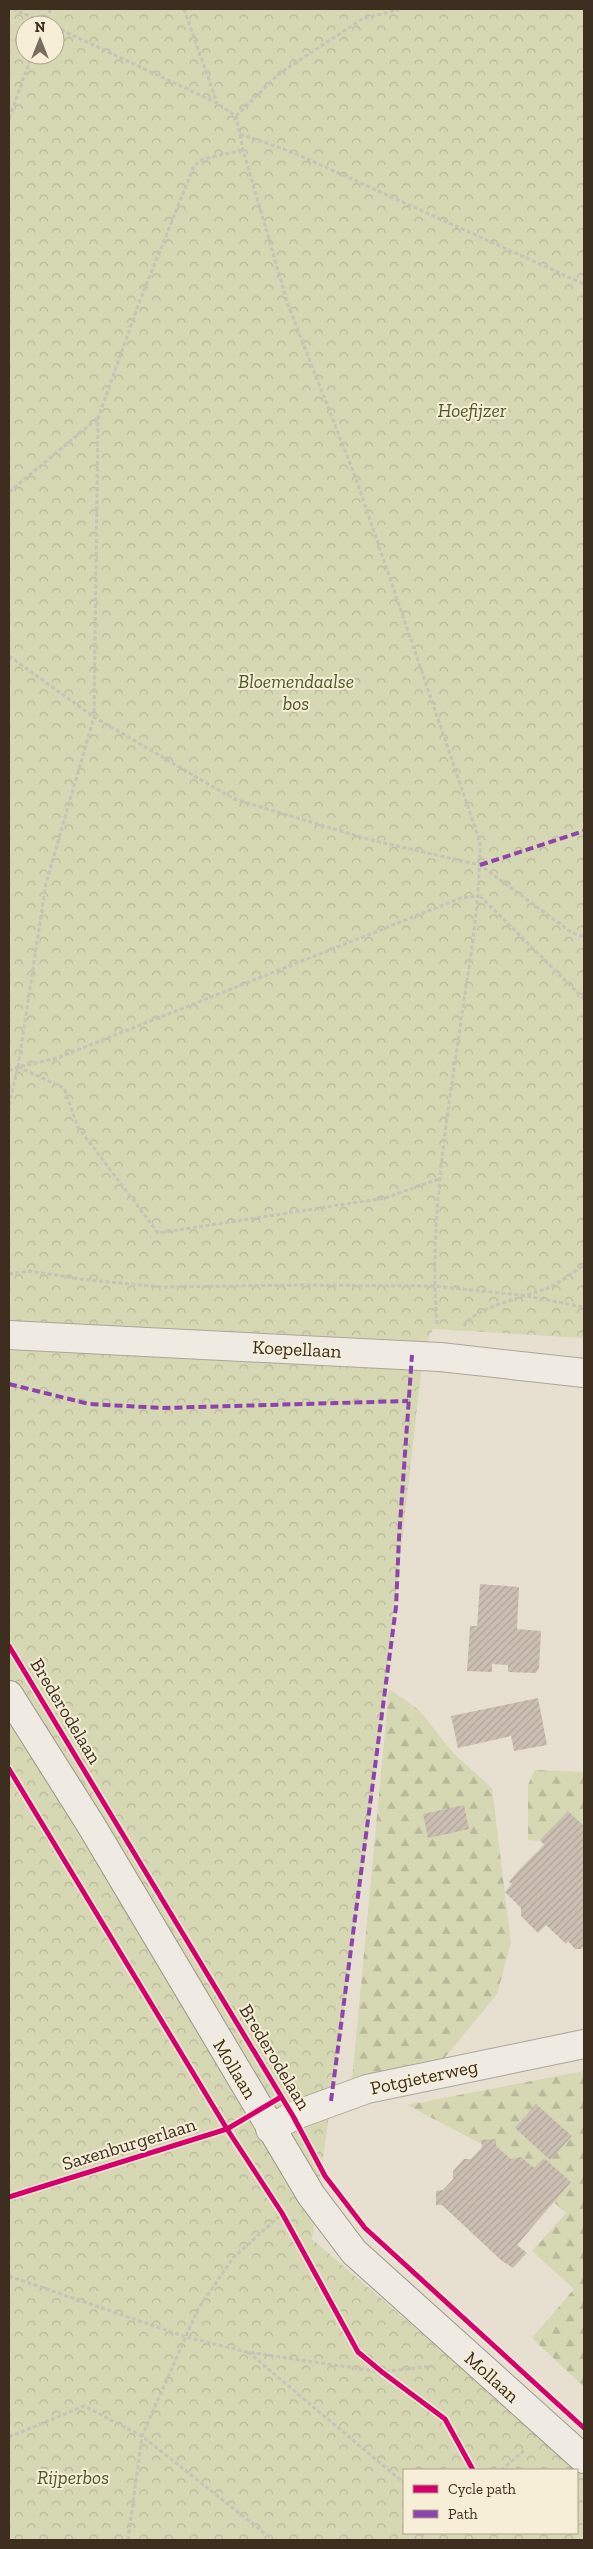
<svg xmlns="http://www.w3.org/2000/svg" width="593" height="2549" font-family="'Zilla Slab',serif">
	<defs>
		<pattern id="forest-firs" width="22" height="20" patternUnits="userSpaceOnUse" patternTransform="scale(1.25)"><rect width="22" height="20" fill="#d6d7b3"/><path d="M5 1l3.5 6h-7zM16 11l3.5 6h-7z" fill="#b9b99a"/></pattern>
		<pattern id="park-crowns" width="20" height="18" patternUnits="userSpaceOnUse" patternTransform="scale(1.25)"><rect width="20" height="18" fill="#d6d7b3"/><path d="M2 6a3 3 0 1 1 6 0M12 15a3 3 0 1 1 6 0" fill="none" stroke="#b9b99a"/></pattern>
		<pattern id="building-hatch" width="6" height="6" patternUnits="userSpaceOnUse" patternTransform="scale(1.25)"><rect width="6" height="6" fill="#cbbfb2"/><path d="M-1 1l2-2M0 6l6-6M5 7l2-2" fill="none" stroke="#afa499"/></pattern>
	</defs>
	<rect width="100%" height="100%" fill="#e7e0d1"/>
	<g fill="url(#forest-firs)">
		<polygon points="389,1689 419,1710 454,1754 492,1788 511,1943 497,1994 442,2061 352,2080"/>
		<polygon points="535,1770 584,1772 584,1856 570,1843 528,1840 528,1785"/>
		<polygon points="584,2071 584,2387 532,2338 574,2289 532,2251 566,2213 495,2151 407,2105"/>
	</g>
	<path fill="url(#park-crowns)" fill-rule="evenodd" d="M9,9H584V1338L433,1329L424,1347L374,1786L312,2239L584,2473V2540H9ZM25,25H55V55H25ZM404,2470H577V2533H404Z"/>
	<g fill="url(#building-hatch)">
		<polygon points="480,1584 519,1587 517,1629 541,1631 539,1668 536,1673 508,1672 508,1665 492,1664 492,1672 467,1671 470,1626 477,1626"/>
		<polygon points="538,1698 547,1745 514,1751 511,1736 458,1748 451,1716"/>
		<polygon points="464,1805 469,1829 428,1838 423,1814"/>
		<polygon points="568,1811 584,1826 584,1946 581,1949 575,1949 568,1941 566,1944 546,1925 538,1933 521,1916 521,1908 505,1892 512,1884 509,1882 518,1871 544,1845 540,1840"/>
		<polygon points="536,2104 572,2136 550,2160 515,2128"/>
		<polygon points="496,2139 496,2146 511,2159 521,2157 534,2168 544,2158 571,2182 517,2245 527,2253 513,2268 502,2261 442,2205 436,2205 436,2191 443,2190 453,2179 453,2171 464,2159 471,2159 482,2147 481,2140"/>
	</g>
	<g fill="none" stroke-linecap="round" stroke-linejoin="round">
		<g stroke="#ada599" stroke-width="30">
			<g id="street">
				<polyline points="9,1335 440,1357 584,1373"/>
				<polyline points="270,2129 293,2116 367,2089 584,2044"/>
			</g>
		</g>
		<g stroke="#9c958a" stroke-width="30">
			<polyline id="secondary" points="9,1695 91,1825 311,2195 354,2252 584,2459"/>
		</g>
		<g stroke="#c8c2b9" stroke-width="3" stroke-dasharray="4 2.5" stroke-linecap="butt">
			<polyline points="13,9 50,25"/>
			<polyline points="184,9 217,103"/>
			<polyline points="43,25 51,9"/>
			<path d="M55,27L217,103L236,116L243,150L288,305L355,476L480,842C480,893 473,942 465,993C450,1103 428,1213 437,1325"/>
			<polyline points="236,116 280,73 362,19 401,9"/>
			<polyline points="9,118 32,55"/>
			<polyline points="240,134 292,152 584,284"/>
			<polyline points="9,492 98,418"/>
			<polyline points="9,656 94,717 234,799 371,840 480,865 571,932 584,937"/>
			<polyline points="480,896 584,999"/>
			<polyline points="18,1067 64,1088 78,1127 158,1233 385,1198 439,1179"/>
			<polyline points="9,1071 18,1067 57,1058 461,898 479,896"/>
			<polyline points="9,1105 18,1067 46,883 94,717 98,418 139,303 194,166 203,159 243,150"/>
			<polyline points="9,1274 30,1271 80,1279 161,1287 300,1285 434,1286 521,1295 584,1307"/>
			<path d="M464,1326C475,1307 528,1296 548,1288C560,1283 573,1272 584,1265"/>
			<polyline points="9,2276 186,2337 247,2352 382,2372 432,2366"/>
			<polyline points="248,2352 404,2483"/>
			<polyline points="9,2437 84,2406 142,2436 273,2540"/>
			<polyline points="501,2470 526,2449"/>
			<polyline points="422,2533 424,2540"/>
			<polyline points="128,2540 142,2436 198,2309 233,2258 284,2212"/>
		</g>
		<use href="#street" stroke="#efebe3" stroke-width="28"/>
		<use href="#secondary" stroke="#efebe3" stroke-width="28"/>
		<g stroke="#8e44ad" stroke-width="4" stroke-dasharray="8 4" stroke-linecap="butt">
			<polyline points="480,865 584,831"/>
			<polyline points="9,1384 89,1404 163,1408 408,1401"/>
			<polyline points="331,2101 396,1607 399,1538 412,1355"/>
		</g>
		<g stroke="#f7eed8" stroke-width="8">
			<g id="cycleway">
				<polyline points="9,1646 293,2116 325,2176 365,2228 584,2428"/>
				<polyline points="9,1769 227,2129 282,2213 358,2352 382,2372 445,2419 473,2470"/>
				<polyline points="9,2197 227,2129 281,2097"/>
			</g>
		</g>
		<use href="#cycleway" stroke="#d6006c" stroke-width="5"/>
	</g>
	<g text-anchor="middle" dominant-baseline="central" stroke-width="4" stroke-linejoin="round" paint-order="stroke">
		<g font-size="19" font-style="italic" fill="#4d5a26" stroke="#f7eed8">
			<text x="472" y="410">Hoefijzer</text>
			<text x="296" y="681">Bloemendaalse<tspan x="296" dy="22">bos</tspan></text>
			<text x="73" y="2477">Rijperbos</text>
		</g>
		<g font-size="19" fill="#3d2e20" stroke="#f7eed8">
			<text transform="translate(297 1349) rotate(3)">Koepellaan</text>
			<text transform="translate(66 1711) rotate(59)">Brederodelaan</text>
			<text transform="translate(275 2057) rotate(59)">Brederodelaan</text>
			<text transform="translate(235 2069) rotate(59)">Mollaan</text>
			<text transform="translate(424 2077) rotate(-12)">Potgieterweg</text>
			<text transform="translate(129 2144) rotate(-17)">Saxenburgerlaan</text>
			<text transform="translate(492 2377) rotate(42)">Mollaan</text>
		</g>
	</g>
	<rect width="593" height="2549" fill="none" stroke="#3d2e20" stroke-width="20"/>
	<rect x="403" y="2469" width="175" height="65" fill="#f7eed8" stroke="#ada18e"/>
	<rect x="413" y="2485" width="25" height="8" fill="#d6006c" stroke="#ada18e"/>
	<text x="448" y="2494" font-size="15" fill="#3d2e20">Cycle path</text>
	<rect x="413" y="2510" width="25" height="8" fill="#8e44ad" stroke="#ada18e"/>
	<text x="448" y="2519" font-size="15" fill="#3d2e20">Path</text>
	<g transform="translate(40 40)"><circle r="24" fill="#f7eed8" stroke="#ada18e"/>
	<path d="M0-4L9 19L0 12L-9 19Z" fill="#786c5e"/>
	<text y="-8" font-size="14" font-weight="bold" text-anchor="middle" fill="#3d2e20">N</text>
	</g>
</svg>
